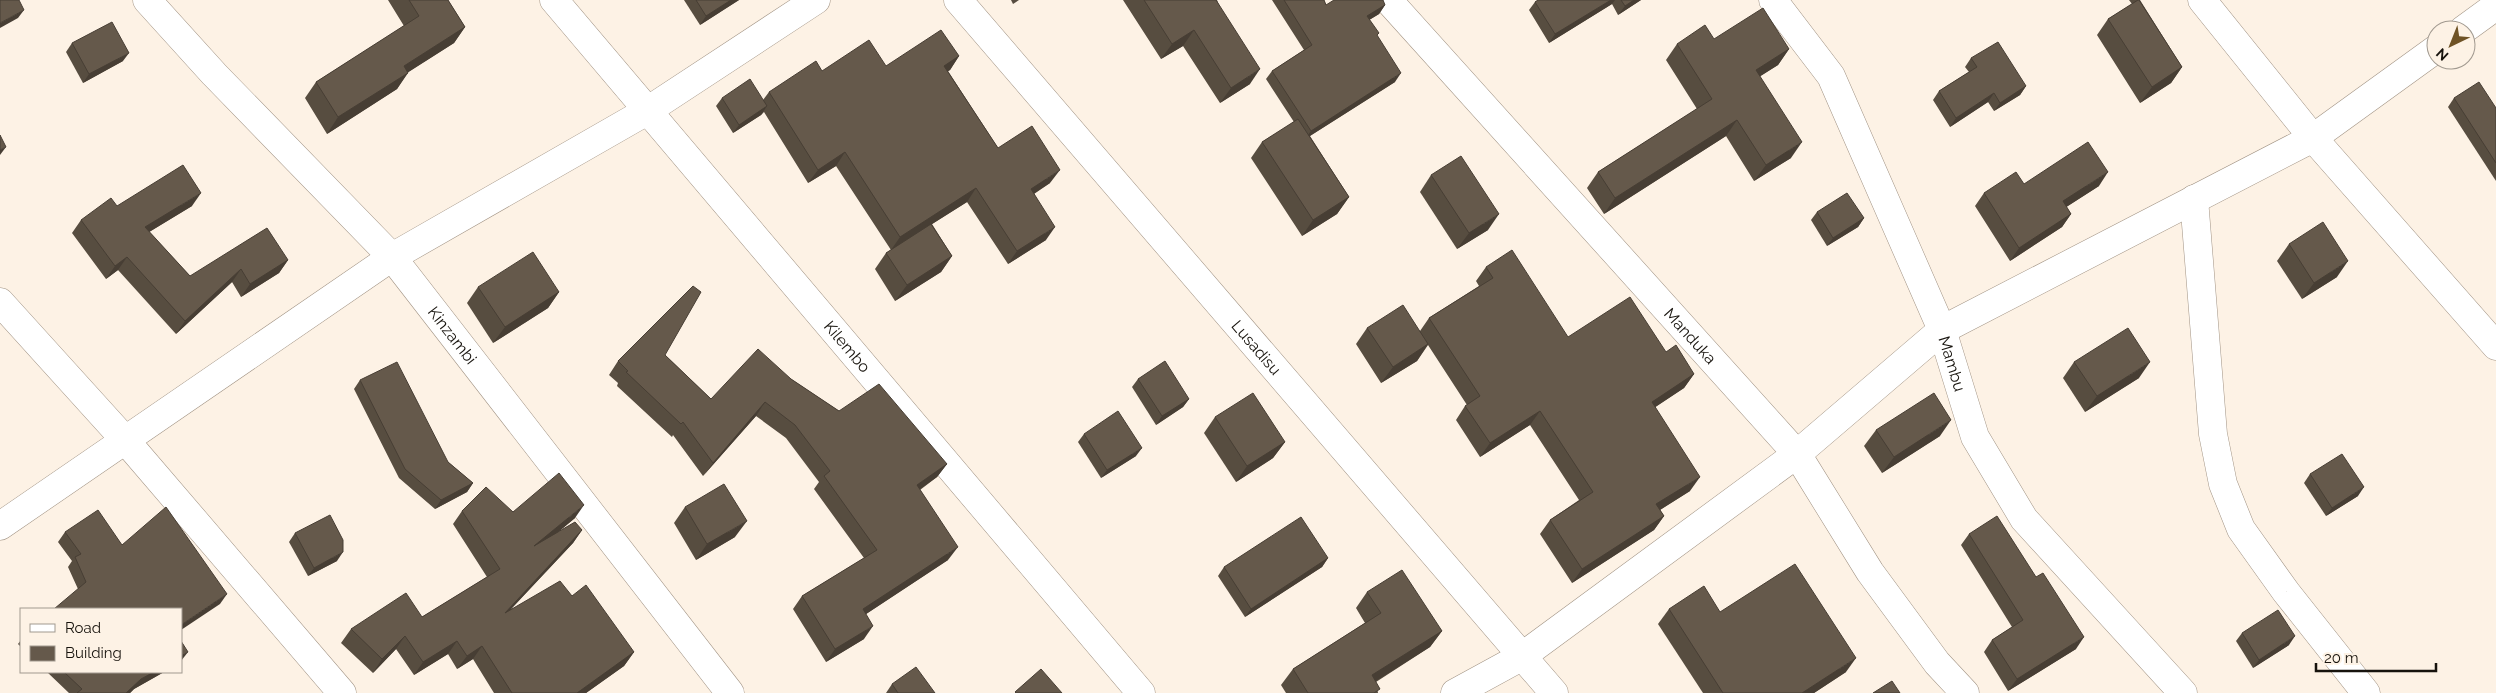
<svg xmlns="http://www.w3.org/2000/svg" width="2496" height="693" font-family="Raleway,sans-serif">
	<rect width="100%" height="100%" fill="#fdf2e5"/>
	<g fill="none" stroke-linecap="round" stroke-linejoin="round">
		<g stroke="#a19384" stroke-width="29">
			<g id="street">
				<path id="s1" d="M147,0L214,74L392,257L730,693"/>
				<path id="s2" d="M554,0L1141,693"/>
				<path id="s3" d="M958,0L1554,693"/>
				<path id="s4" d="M1388,0L1797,454L1870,572L1937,663L1965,693"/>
				<path id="s5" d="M1773,0L1831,76L1942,330L1975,437L2024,519L2183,693"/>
				<polyline points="2202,0 2313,138 2496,346"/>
				<polyline points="2463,30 2496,6"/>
				<polyline points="2194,199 2213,434 2223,484 2241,529 2286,592 2366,693"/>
				<polyline points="0,302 126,441 342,693"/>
				<polyline points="0,526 392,257 647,111 816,0"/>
				<polyline points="1455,693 1521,657 1797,454 1942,330 2313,138 2436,49"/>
			</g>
		</g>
		<use href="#street" stroke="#fff" stroke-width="28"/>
	</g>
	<g fill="#574d40">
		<polygon points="388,0 448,0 465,27 454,43 408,72 397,89 327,134 305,98 316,82 404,26"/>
		<polygon points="684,0 739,0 700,25"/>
		<polygon points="1011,0 1019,0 1013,4"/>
		<polygon points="1123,0 1217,0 1250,84 1220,103 1183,46 1161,59"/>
		<polygon points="1272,0 1324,0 1326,5 1385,5 1379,14 1369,20 1377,36 1395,82 1310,136 1349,197 1337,214 1302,236 1251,158 1262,142 1294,122 1266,79 1272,71 1304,50"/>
		<polygon points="1538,0 1641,0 1618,15 1612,4 1549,43 1529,10 1535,2"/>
		<polygon points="2129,0 2140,0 2182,67 2171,83 2140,103 2097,35 2108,19 2132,4"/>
		<polygon points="1714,39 1789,49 1778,65 1760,76 1791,158 1754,181 1726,136 1604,214 1587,188 1598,172 1697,109 1666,60 1677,44"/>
		<polygon points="72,43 123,61 83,83 66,52"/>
		<polygon points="959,56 950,70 948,71 998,148 1050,183 1034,194 1046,240 1008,264 967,202 932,224 952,256 941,272 895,301 875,269 886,253 891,250 836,166 808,183 764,112 761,115 733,133 716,106 722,98 763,100 769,92 886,66"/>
		<polygon points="1971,58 2026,86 2020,95 1994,111 1988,102 1950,127 1933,100 1939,91 1969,72 1965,67"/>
		<polygon points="2454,98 2496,108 2496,181 2448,107"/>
		<polygon points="1431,175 1488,230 1457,249 1420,192"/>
		<polygon points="2024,184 2099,186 2066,207 2071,214 2062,227 2010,261 1975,206 1984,193"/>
		<polygon points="117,206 192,206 149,232 190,276 288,260 279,273 241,297 232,282 176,334 118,270 106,279 72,233 81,220"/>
		<polygon points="1817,212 1864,218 1858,227 1827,246 1811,220"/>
		<polygon points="2289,244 2337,277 2302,299 2277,261"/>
		<polygon points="1486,267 1568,337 1666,352 1694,374 1684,388 1655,407 1690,491 1660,510 1664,516 1654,530 1572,583 1540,534 1550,520 1579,500 1530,425 1480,457 1456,420 1465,406 1467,405 1428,345 1417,361 1381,383 1356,344 1367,328 1420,331 1429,318 1479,286 1476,281"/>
		<polygon points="478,287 559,292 548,308 493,343 467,303"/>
		<polygon points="665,355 711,399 791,379 839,411 947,464 937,477 920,490 948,560 866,614 864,639 826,662 793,609 802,596 864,558 814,489 819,482 786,438 756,416 703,476 673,435 672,437 617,386 618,383 609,375 618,361"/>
		<polygon points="2074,362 2139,378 2085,412 2063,378"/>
		<polygon points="1138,379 1189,399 1183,407 1156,425 1132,387"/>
		<polygon points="360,380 448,462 473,483 467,492 435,509 399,478 354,389"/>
		<polygon points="1215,417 1285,442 1273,458 1236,482 1204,433"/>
		<polygon points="1876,430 1940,436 1882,473 1864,446"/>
		<polygon points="1084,434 1136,456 1101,478 1078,442"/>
		<polygon points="2310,474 2358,496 2326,516 2304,483"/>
		<polygon points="685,507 735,537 696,560 674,523"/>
		<polygon points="462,511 513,512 575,518 558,532 582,530 573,543 511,609 572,596 634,652 624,666 586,693 494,693 473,659 457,669 448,654 414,675 396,649 373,673 341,643 351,629 422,617 487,577 453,524"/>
		<polygon points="65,532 122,545 220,604 78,589 68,567 72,561 58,542"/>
		<polygon points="295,533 337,561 308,576 289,542"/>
		<polygon points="1969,534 2036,577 2076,649 2008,691 1984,652 1992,640 2012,627 1961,545"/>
		<polygon points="1328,558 1322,567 1245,617 1218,576 1224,567"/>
		<polygon points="1367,592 1442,631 1430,647 1376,682 1378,693 1286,693 1281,685 1293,669 1365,623 1356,608"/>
		<polygon points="1669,609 1720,612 1846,672 1814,693 1703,693 1658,624"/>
		<polygon points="2242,633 2289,645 2253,668 2236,641"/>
		<polygon points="21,640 21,647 18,644"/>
		<polygon points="47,672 164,672 134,689 130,693 69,693"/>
		<polygon points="892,684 935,693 886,693"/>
	</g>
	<g fill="#473e34">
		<polygon points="731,0 739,0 700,25 706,16"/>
		<polygon points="1611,0 1615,0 1612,4 1549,43 1555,34"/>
		<polygon points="1634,0 1641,0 1618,15 1625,6"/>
		<polygon points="1385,5 1379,14 1361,25 1367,16"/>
		<polygon points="24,10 18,18 0,28 0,23"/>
		<polygon points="465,27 454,43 393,82 404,66"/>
		<polygon points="1194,30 1183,46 1161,59 1172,44"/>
		<polygon points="1789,49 1778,65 1745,86 1756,70"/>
		<polygon points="129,53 123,61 83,83 89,74"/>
		<polygon points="959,56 950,70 935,79 944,66"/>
		<polygon points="2182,67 2171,83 2140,103 2152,87"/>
		<polygon points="1260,69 1250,84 1220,103 1231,88"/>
		<polygon points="408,73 397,89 327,134 338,117"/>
		<polygon points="1401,73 1395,82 1305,139 1311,131"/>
		<polygon points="2026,86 2020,95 1994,111 2000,103"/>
		<polygon points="1994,93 1988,102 1950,127 1956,118"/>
		<polygon points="767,106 761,115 733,133 739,125"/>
		<polygon points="1737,120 1726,136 1604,214 1615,198"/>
		<polygon points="1802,142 1791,158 1754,181 1766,165"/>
		<polygon points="6,147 0,155 0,150"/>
		<polygon points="845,152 836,166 808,183 818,170"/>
		<polygon points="1060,170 1050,183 1021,202 1031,189"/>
		<polygon points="2108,172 2099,186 2054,215 2063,201"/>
		<polygon points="976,188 967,202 891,250 900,237"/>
		<polygon points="201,193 192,206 136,240 145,227"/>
		<polygon points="1349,197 1337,214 1302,236 1313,220"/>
		<polygon points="1499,214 1488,230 1457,249 1469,233"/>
		<polygon points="2071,214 2062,227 2010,261 2019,248"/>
		<polygon points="1864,218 1858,227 1827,246 1833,238"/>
		<polygon points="1055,227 1046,240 1008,264 1017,251"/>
		<polygon points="952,256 941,272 895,301 907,285"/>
		<polygon points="127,257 118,270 106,279 115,266"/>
		<polygon points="288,260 279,273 241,297 250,284"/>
		<polygon points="2348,261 2337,277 2302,299 2314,283"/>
		<polygon points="241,269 232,282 176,334 185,321"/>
		<polygon points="559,292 548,308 493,343 505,327"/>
		<polygon points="1428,344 1417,361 1381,383 1393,367"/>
		<polygon points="2150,362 2139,378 2085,412 2097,396"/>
		<polygon points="1694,374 1684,388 1642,416 1652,402"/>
		<polygon points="1189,399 1183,407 1156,425 1162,416"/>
		<polygon points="765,402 756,416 703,476 713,463"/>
		<polygon points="1540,411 1530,425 1480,457 1490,443"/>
		<polygon points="1951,420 1940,436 1882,473 1894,457"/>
		<polygon points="1285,442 1273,458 1236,482 1247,466"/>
		<polygon points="1142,448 1136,456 1101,478 1107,470"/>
		<polygon points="947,464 937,477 907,498 917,485"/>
		<polygon points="1700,477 1690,491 1647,518 1656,504"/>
		<polygon points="473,483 467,492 435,509 441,500"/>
		<polygon points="2364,487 2358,496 2326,516 2332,508"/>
		<polygon points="584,505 575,518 525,560 534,546"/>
		<polygon points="1664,516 1654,530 1572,583 1582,569"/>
		<polygon points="747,521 735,537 696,560 707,544"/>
		<polygon points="582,530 573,543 495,626 505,613"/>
		<polygon points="958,547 948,560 854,622 863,609"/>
		<polygon points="343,552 337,561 308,576 314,568"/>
		<polygon points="1328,558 1322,567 1245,617 1251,609"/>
		<polygon points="227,594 220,604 181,630 181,625"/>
		<polygon points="873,626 864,639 826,662 835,649"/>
		<polygon points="1442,631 1430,647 1360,691 1372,675"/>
		<polygon points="405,636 396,649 373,673 382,659"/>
		<polygon points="2295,636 2289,645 2253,668 2259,660"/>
		<polygon points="2084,637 2076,649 2008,691 2017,679"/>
		<polygon points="457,641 448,654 414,675 423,662"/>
		<polygon points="482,646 473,659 457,669 467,656"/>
		<polygon points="188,652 181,661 181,656"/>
		<polygon points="634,652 624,666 586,693 577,693"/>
		<polygon points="1856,658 1846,672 1814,693 1802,693"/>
		<polygon points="154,672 164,672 134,689 130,693 126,693 141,679"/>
	</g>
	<g fill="#65594b" stroke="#473e34">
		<polygon points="0,0 19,0 24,10 0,23"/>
		<polygon points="409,0 448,0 465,27 404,66 408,73 338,117 316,82 419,16"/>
		<polygon points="696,0 731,0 706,16"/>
		<polygon points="1144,0 1216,0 1260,69 1231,88 1194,30 1172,44"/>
		<polygon points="1284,0 1324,0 1326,5 1334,0 1383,0 1385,5 1367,16 1379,33 1377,35 1401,73 1311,131 1272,71 1312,45"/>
		<polygon points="1538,0 1611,0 1555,34 1535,2"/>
		<polygon points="1621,0 1634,0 1625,6"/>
		<polygon points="2138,0 2139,0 2182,67 2152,87 2108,19"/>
		<polygon points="1763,8 1789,49 1756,70 1802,142 1766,165 1737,120 1615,198 1598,172 1712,99 1677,44 1705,25 1714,39"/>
		<polygon points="112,22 129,53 89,74 72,43"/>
		<polygon points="941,30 959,56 944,66 998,148 1032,126 1060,170 1031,189 1055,227 1017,251 976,188 900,237 845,152 818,170 769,92 816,61 822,71 869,40 886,66"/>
		<polygon points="1998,42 2026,86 2000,103 1994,93 1956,118 1939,91 1977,67 1971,58"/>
		<polygon points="750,79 767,106 739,125 722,98"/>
		<polygon points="2479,82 2496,108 2496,163 2454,98"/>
		<polygon points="1298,119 1349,197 1313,220 1262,142"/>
		<polygon points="0,135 6,147 0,150"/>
		<polygon points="2088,142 2108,172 2063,201 2071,214 2019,248 1984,193 2016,172 2024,184"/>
		<polygon points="1461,156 1499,214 1469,233 1431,175"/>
		<polygon points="183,165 201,193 145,227 190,276 267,228 288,260 250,284 241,269 185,321 127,257 115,266 81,220 111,198 117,206"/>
		<polygon points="1847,193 1864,218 1833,238 1817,212"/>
		<polygon points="2323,222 2348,261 2314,283 2289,244"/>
		<polygon points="931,224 952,256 907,285 886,253"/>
		<polygon points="1512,250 1568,337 1630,297 1666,352 1676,345 1694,374 1652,402 1700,477 1656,504 1664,516 1582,569 1550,520 1593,492 1540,411 1490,443 1465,406 1480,396 1429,318 1493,278 1486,267"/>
		<polygon points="533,252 559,292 505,327 478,287"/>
		<polygon points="693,286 701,292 665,355 711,399 758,349 791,379 839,411 879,384 947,464 917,485 958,547 863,609 873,626 835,649 802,596 877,550 824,476 830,471 795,425 765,402 713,463 683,422 681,424 626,372 628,371 618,361"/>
		<polygon points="1403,305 1428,344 1393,367 1367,328"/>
		<polygon points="2128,328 2150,362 2097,396 2074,362"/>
		<polygon points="1165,361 1189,399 1162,416 1138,379"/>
		<polygon points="397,362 448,462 473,483 441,500 405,469 360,380"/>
		<polygon points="1253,393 1285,442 1247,466 1215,417"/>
		<polygon points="1934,393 1951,420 1894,457 1876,430"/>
		<polygon points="1118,411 1142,448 1107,470 1084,434"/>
		<polygon points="2342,454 2364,487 2332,508 2310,474"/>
		<polygon points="559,473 584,505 534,546 575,522 582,530 505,613 560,581 572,596 586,585 634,652 577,693 512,693 482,646 467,656 457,641 423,662 405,636 382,659 351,629 406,593 422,617 500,569 462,511 486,487 513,512"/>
		<polygon points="724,484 747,521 707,544 685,507"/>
		<polygon points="166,507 227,594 181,625 181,609 54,609 86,582 75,557 81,554 65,532 98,510 122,545"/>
		<polygon points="330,515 343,540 343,552 314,568 295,533"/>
		<polygon points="1997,516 2036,577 2043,573 2084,637 2017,679 1992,640 2023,620 1969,534"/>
		<polygon points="1301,517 1328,558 1251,609 1224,567"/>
		<polygon points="1795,564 1856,658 1802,693 1723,693 1669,609 1704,586 1720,612"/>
		<polygon points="1402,570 1442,631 1372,675 1380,689 1374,693 1308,693 1293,669 1381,613 1367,592"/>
		<polygon points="2278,610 2295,636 2259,660 2242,633"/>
		<polygon points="181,641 188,652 181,656"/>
		<polygon points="916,667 935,693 898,693 892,684"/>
		<polygon points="1041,669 1062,693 1016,693 1015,692"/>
		<polygon points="64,672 154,672 141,679 126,693 77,693 82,689"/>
		<polygon points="1892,681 1900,693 1873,693"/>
	</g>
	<g text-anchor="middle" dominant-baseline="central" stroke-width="5" stroke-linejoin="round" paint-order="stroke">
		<g font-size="16" fill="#17130d" stroke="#fdf2e5">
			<text stroke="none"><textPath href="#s1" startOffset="454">Kinzambi</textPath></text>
			<text stroke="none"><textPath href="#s4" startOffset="452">Manduka</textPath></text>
			<text stroke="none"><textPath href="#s2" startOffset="454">Kilembo</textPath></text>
			<text stroke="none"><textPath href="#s3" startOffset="458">Lusadisu</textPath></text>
			<text stroke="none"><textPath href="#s5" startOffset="408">Mambu</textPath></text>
		</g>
	</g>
	<rect x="20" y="608" width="162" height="65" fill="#fdf2e5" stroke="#a1998f"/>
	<rect x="30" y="624" width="25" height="8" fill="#ffffff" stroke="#a1998f"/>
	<text x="65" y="633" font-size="15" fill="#17130d">Road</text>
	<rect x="30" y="646" width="25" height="15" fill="#65594b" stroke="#a1998f"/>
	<text x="65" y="658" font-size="15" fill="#17130d">Building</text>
	<g transform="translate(2451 45) rotate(223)"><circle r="24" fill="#fdf2e5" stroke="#a1998f"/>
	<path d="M0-4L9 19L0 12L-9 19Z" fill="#6f5326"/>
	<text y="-8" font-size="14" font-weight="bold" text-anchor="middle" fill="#17130d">N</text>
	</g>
	<path d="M2316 663v8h120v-8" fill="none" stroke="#17130d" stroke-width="2.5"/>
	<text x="2324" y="663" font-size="15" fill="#17130d" stroke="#fdf2e5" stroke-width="4" paint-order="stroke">20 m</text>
</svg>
